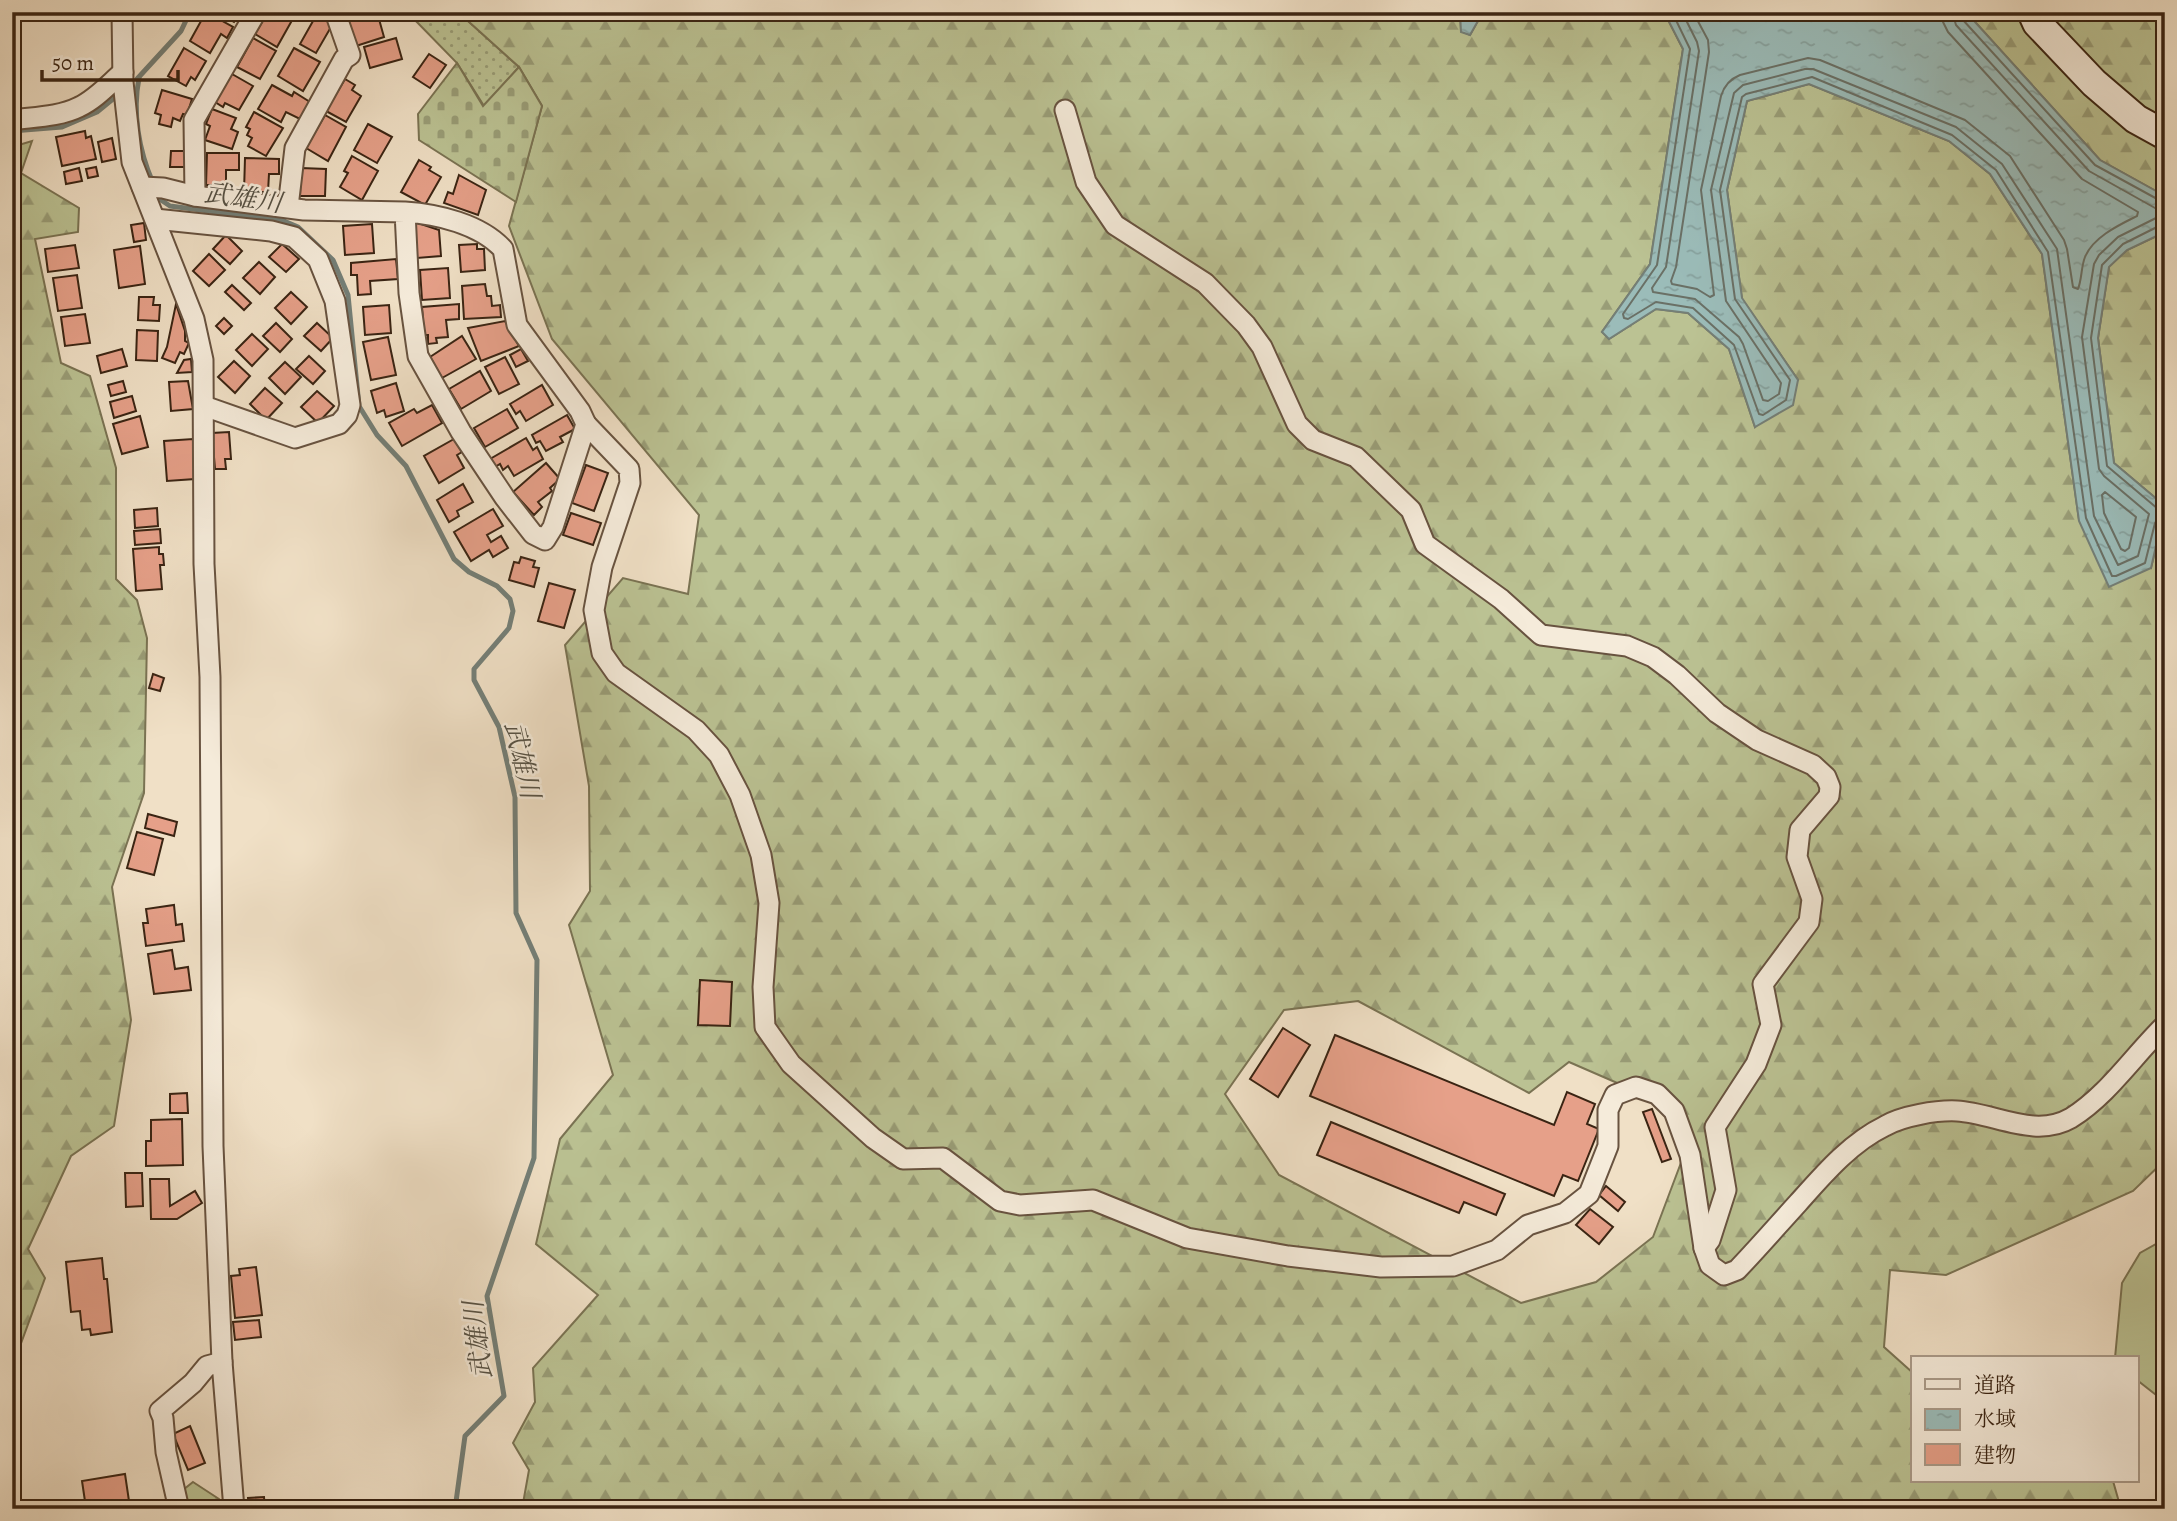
<svg xmlns="http://www.w3.org/2000/svg" width="2177" height="1521" font-family="Alegreya,'Noto Serif JP',serif">
	<defs>
		<pattern id="grass-dots" width="8" height="8" patternUnits="userSpaceOnUse" patternTransform="scale(1.75)"><rect width="8" height="8" fill="#bbc293"/><path d="M2 2h.1M6 6h.1" fill="none" stroke="#999d77" stroke-width="1.8" stroke-linecap="round"/></pattern>
		<pattern id="forest-firs" width="22" height="20" patternUnits="userSpaceOnUse" patternTransform="scale(1.75)"><rect width="22" height="20" fill="#bbc293"/><path d="M5 1l3.5 6h-7zM16 11l3.5 6h-7z" fill="#999d77"/></pattern>
		<pattern id="cemetery-stones" width="16" height="16" patternUnits="userSpaceOnUse" patternTransform="scale(1.75)"><rect width="16" height="16" fill="#bbc293"/><path d="M2 7V4a2 2 0 0 1 4 0v3zM10 15v-3a2 2 0 0 1 4 0v3z" fill="#999d77"/></pattern>
		<pattern id="water-ripples" width="26" height="14" patternUnits="userSpaceOnUse" patternTransform="scale(1.75)"><rect width="26" height="14" fill="#9bbcb9"/><path d="M2 4q2-2 4 0t4 0M15 11q2-2 4 0t4 0" fill="none" stroke="#86a19e"/></pattern>
	</defs>
	<rect width="100%" height="100%" fill="#f0e0c6"/>
	<filter id="stains"><feTurbulence type="fractalNoise" baseFrequency=".00286" numOctaves="4"/><feColorMatrix values="0 0 0 0 .2 0 0 0 0 .09 0 0 0 0 .02 0 0 0 .5 -.17"/></filter>
	<radialGradient id="worn" r=".72"><stop offset=".6" stop-color="#630" stop-opacity="0"/><stop offset="1" stop-color="#630" stop-opacity=".3"/></radialGradient>
	<polygon fill="url(#grass-dots)" stroke="#7a7353" stroke-width="2" points="412,12 458,12 519,67 484,106 457,63 412,17"/>
	<g fill="url(#forest-firs)" stroke="#7a7353" stroke-width="2" fill-rule="evenodd">
		<path d="M458,12H1460L1461,31L1470,35L1483,12H1664L1683,49L1650,264L1602,332L1609,339L1656,309L1688,313L1729,349L1755,427L1798,380L1742,299L1727,190L1747,101L1809,84L1949,141L1990,174L2042,254L2079,520L2151,568L2165,511V1160L2133,1191L1946,1275L1890,1270L1884,1347L1913,1373V1481H2113L2121,1509H522L529,1470L513,1443L535,1402L533,1368L598,1295L536,1244L560,1139L613,1075L569,925L590,891L589,786L565,645L623,578L688,594L699,515L552,339L509,226L542,106L519,67ZM1358,1001L1529,1093L1569,1062L1661,1102L1682,1160L1653,1237L1596,1282L1521,1303L1279,1175L1225,1094L1284,1010Z"/>
		<polygon points="1966,12 2165,12 2165,196 2100,160"/>
		<polygon points="32,141 21,173 79,208 78,232 35,239 61,363 90,376 116,468 116,579 137,600 147,638 144,793 112,887 131,1020 114,1126 71,1156 28,1249 45,1278 20,1346 12,1351 12,147"/>
		<polygon points="2165,232 2165,506 2114,463 2098,338 2109,266 2127,250"/>
		<polygon points="193,1482 219,1499 220,1509 159,1509"/>
	</g>
	<polygon fill="url(#cemetery-stones)" stroke="#7a7353" stroke-width="2" points="457,63 483,106 519,67 542,106 516,202 419,140 418,114"/>
	<polygon fill="#bbc293" stroke="#7a7353" stroke-width="2" points="2165,1239 2165,1402 2137,1380 2137,1358 2115,1358 2122,1283 2140,1253"/>
	<g fill="url(#water-ripples)" stroke="#747f77" stroke-width="2">
		<polygon points="1460,12 1483,12 1470,35 1461,32"/>
		<polygon points="1664,12 1966,12 2100,160 2165,196 2165,232 2127,250 2109,267 2098,338 2114,463 2165,506 2151,568 2109,587 2079,521 2042,254 1990,174 1949,141 1809,84 1747,101 1727,190 1742,298 1798,380 1793,405 1755,427 1729,349 1688,313 1656,309 1609,339 1602,332 1650,264 1683,49"/>
	</g>
	<g fill="none" stroke-linecap="round" stroke-linejoin="round">
		<g stroke="#6a7066" stroke-width="2">
			<polyline points="1672,12 1690,49 1657,265 1623,314 1624,318 1628,319 1656,302 1693,308 1734,345 1759,414 1763,415 1786,400 1790,380 1735,299 1720,190 1742,97 1746,94 1812,77 1952,135 1996,170 2048,252 2086,518 2112,576 2116,576 2145,563 2155,523 2159,518 2165,517"/>
			<polyline points="1682,12 1697,42 1699,51 1666,267 1652,288 1653,292 1695,299 1739,337 1743,344 1763,400 1768,401 1779,394 1781,383 1726,301 1711,190 1734,93 1743,85 1805,69 1813,69 1956,127 2002,164 2057,249 2094,516 2118,565 2138,556 2149,514 2104,476 2099,469 2082,337 2094,264 2099,255 2118,237 2156,218 2165,217"/>
			<path d="M1693,12L1708,40L1709,52L1676,267L1671,281L1672,284L1697,289L1710,297L1714,295L1701,190L1721,96C1724,86 1730,79 1740,75L1808,58L1820,60L1965,120L2010,156L2064,240L2067,249L2073,287L2078,289C2082,279 2081,267 2085,257C2093,237 2119,225 2137,216L2138,212L2082,179L1948,32L1943,22L1942,12"/>
			<polyline points="1952,12 1956,25 2089,171 2155,208 2165,210"/>
			<polyline points="1961,12 1963,20 2095,165 2159,200 2165,201"/>
			<polyline points="2165,226 2159,226 2123,244 2102,265 2091,338 2107,466 2158,509 2165,511"/>
			<polygon points="2105,492 2136,517 2129,548 2125,551 2121,549 2104,513 2102,495"/>
		</g>
		<g stroke="#747f77" stroke-width="5">
			<path d="M139,78C132,113 139,151 153,183"/>
			<polyline points="137,79 181,31 190,12"/>
			<polyline points="12,131 62,127 97,112 119,94"/>
			<polyline points="157,192 161,200 170,206 284,221 298,227 333,260 348,295 359,406 377,435 406,466 454,559 469,572 497,586 510,599 513,611 509,628 474,669 474,680 499,727 515,797 516,913 537,960 534,1158 487,1296 504,1396 465,1436 455,1509"/>
		</g>
	</g>
	<g fill="#e6a089" stroke="#3a2413" stroke-width="2">
		<polygon points="206,12 233,27 227,38 221,34 210,53 190,41"/>
		<polygon points="217,12 235,12 239,14 234,22"/>
		<polygon points="268,12 291,12 295,15 277,47 255,34"/>
		<polygon points="313,12 326,12 331,27 316,53 300,44 313,21 310,19"/>
		<polygon points="346,12 370,12 371,15 377,12 384,37 356,46"/>
		<polygon points="253,38 276,51 260,79 237,67"/>
		<polygon points="396,38 402,59 370,68 364,47"/>
		<polygon points="184,48 206,61 195,80 191,77 186,86 168,76"/>
		<polygon points="294,48 320,62 303,91 278,76"/>
		<polygon points="429,54 446,65 430,88 413,77"/>
		<polygon points="232,74 253,86 239,110 225,103 223,107 215,102"/>
		<polygon points="345,79 355,85 352,90 361,96 346,122 326,111"/>
		<polygon points="272,85 292,96 294,92 310,102 300,119 286,112 281,122 258,109"/>
		<polygon points="162,90 192,99 187,115 183,114 180,121 173,118 171,127 159,124 161,115 155,113"/>
		<polygon points="212,109 236,118 231,129 238,132 232,149 205,140 210,126 206,124"/>
		<polygon points="254,112 283,128 266,156 248,146 252,138 247,135 250,129 246,127"/>
		<polygon points="325,115 346,127 328,161 306,148"/>
		<polygon points="368,124 392,137 377,163 354,150"/>
		<polygon points="85,131 86,138 91,136 96,159 62,166 56,137"/>
		<polygon points="112,138 116,159 102,162 98,142"/>
		<polygon points="171,151 185,151 185,167 170,167"/>
		<polygon points="207,153 239,153 239,170 226,170 226,185 206,185"/>
		<polygon points="352,156 378,171 362,200 340,187 348,173 344,171"/>
		<polygon points="245,158 279,159 279,174 269,174 268,192 244,192"/>
		<polygon points="419,160 431,167 429,170 441,177 425,205 401,192"/>
		<polygon points="96,167 98,176 88,178 86,169"/>
		<polygon points="79,168 82,181 66,184 64,172"/>
		<polygon points="301,168 326,169 325,196 300,196"/>
		<polygon points="459,175 486,190 478,215 444,203 448,192 453,194"/>
		<polygon points="415,222 439,230 441,256 417,258"/>
		<polygon points="144,223 146,240 134,242 131,225"/>
		<polygon points="372,224 374,253 345,255 343,226"/>
		<polygon points="226,235 242,251 230,264 213,249"/>
		<polygon points="282,244 299,259 286,272 269,257"/>
		<polygon points="477,244 477,249 484,249 485,270 461,272 459,245"/>
		<polygon points="75,245 79,268 48,272 45,249"/>
		<polygon points="140,246 145,284 119,288 114,250"/>
		<polygon points="209,254 225,270 209,286 193,271"/>
		<polygon points="396,259 398,279 370,281 371,294 358,295 357,275 351,275 351,263"/>
		<polygon points="259,262 275,277 260,294 243,278"/>
		<polygon points="448,268 450,298 422,300 420,270"/>
		<polygon points="77,275 82,308 58,311 53,278"/>
		<polygon points="485,284 487,296 491,296 492,306 500,305 501,317 464,319 462,286"/>
		<polygon points="232,285 251,303 244,310 225,292"/>
		<polygon points="291,292 307,307 291,324 275,308"/>
		<polygon points="139,297 154,297 153,305 160,305 159,321 138,320"/>
		<polygon points="176,304 185,331 185,341 189,343 184,354 180,352 175,363 162,358 167,347"/>
		<polygon points="459,304 459,319 446,320 448,337 436,338 437,343 428,344 428,335 424,335 422,307"/>
		<polygon points="389,305 391,333 365,335 363,307"/>
		<polygon points="85,314 90,343 65,346 61,317"/>
		<polygon points="224,318 232,326 224,334 216,326"/>
		<polygon points="505,321 519,346 481,361 468,328"/>
		<polygon points="276,323 292,339 280,352 263,336"/>
		<polygon points="317,323 333,338 321,351 304,336"/>
		<polygon points="137,330 158,331 157,361 136,360"/>
		<polygon points="252,334 268,349 252,366 236,350"/>
		<polygon points="462,336 476,359 442,378 430,357"/>
		<polygon points="388,337 396,375 371,380 363,342"/>
		<polygon points="122,349 127,366 101,373 97,356"/>
		<polygon points="521,349 528,361 516,367 510,355"/>
		<polygon points="309,356 325,371 313,384 296,369"/>
		<polygon points="505,357 519,384 499,394 485,367"/>
		<polygon points="191,359 192,372 177,373 184,360"/>
		<polygon points="234,361 250,376 235,393 218,377"/>
		<polygon points="285,362 301,377 285,394 269,378"/>
		<polygon points="480,371 491,391 461,409 449,389"/>
		<polygon points="123,381 126,392 111,396 108,385"/>
		<polygon points="188,381 193,409 171,411 169,382"/>
		<polygon points="396,383 404,411 386,417 384,410 377,413 371,391"/>
		<polygon points="542,385 553,405 526,421 520,411 516,414 510,404"/>
		<polygon points="265,388 282,403 266,420 250,404"/>
		<polygon points="317,391 334,406 318,423 301,407"/>
		<polygon points="132,396 136,411 114,418 110,402"/>
		<polygon points="432,405 442,423 402,446 389,423 414,409 417,413"/>
		<polygon points="507,409 518,428 485,447 474,428"/>
		<polygon points="567,415 575,429 560,437 563,442 546,451 540,441 536,443 532,435"/>
		<polygon points="140,416 148,447 122,454 113,424"/>
		<polygon points="229,432 231,459 225,459 226,469 215,469 212,433"/>
		<polygon points="526,438 533,450 537,447 543,459 514,476 508,466 503,470 500,464 495,467 490,459"/>
		<polygon points="193,439 195,479 167,481 164,441"/>
		<polygon points="454,439 462,452 457,455 464,468 439,483 424,456"/>
		<polygon points="546,463 560,479 550,488 552,491 538,502 542,507 534,515 513,492"/>
		<polygon points="586,465 608,473 594,511 572,503"/>
		<polygon points="463,484 473,502 457,511 459,516 449,522 437,500"/>
		<polygon points="157,508 158,526 135,528 134,510"/>
		<polygon points="493,509 503,526 487,535 491,542 501,536 508,548 493,557 489,550 471,561 454,532"/>
		<polygon points="571,513 601,523 593,545 563,535"/>
		<polygon points="160,529 161,543 135,545 134,531"/>
		<polygon points="159,547 159,554 163,554 164,565 160,565 162,589 136,591 133,549"/>
		<polygon points="521,557 535,561 533,567 539,568 534,587 509,580 514,562 519,563"/>
		<polygon points="549,583 575,590 564,628 538,621"/>
		<polygon points="153,674 164,678 160,691 149,688"/>
		<polygon points="148,814 177,822 174,836 145,828"/>
		<polygon points="137,832 163,839 154,875 127,868"/>
		<polygon points="174,905 176,925 182,924 184,941 146,946 143,923 148,923 146,909"/>
		<polygon points="172,950 175,969 188,967 191,990 154,994 148,954"/>
		<polygon points="700,980 732,982 730,1026 698,1025"/>
		<polygon points="1283,1028 1310,1045 1278,1097 1250,1079"/>
		<polygon points="1335,1035 1554,1125 1567,1092 1595,1104 1587,1124 1599,1129 1578,1181 1563,1175 1554,1196 1310,1096"/>
		<polygon points="187,1093 188,1113 170,1113 170,1094"/>
		<polygon points="1652,1109 1671,1159 1662,1162 1643,1112"/>
		<polygon points="182,1119 183,1165 146,1166 146,1141 151,1141 151,1120"/>
		<polygon points="1331,1122 1505,1194 1496,1215 1464,1202 1459,1213 1317,1155"/>
		<polygon points="125,1173 142,1173 143,1206 126,1207"/>
		<polygon points="150,1179 169,1179 170,1206 195,1191 202,1203 177,1219 151,1219"/>
		<polygon points="1606,1186 1625,1202 1618,1211 1599,1195"/>
		<polygon points="1590,1209 1613,1227 1599,1244 1576,1225"/>
		<polygon points="102,1258 104,1279 107,1279 112,1332 91,1335 90,1329 82,1330 80,1311 71,1312 66,1262"/>
		<polygon points="256,1267 262,1315 235,1318 231,1276 240,1275 239,1269"/>
		<polygon points="259,1320 261,1337 235,1340 233,1322"/>
		<polygon points="190,1426 205,1463 188,1470 173,1434"/>
		<polygon points="125,1474 129,1501 86,1508 82,1481"/>
		<polygon points="264,1497 265,1509 249,1509 248,1498"/>
	</g>
	<g fill="none" stroke-linecap="round" stroke-linejoin="round">
		<g stroke="#685340" stroke-width="23">
			<g id="street">
				<polyline points="122,12 123,82 132,162 194,319 203,360 204,564 210,677 213,1146 222,1362 234,1509"/>
				<polyline points="1065,110 1086,182 1115,225 1205,283 1246,325 1262,347 1297,424 1313,440 1356,457 1411,510 1425,544 1501,599 1541,635 1627,646 1653,657 1677,675 1717,713 1757,740 1813,765 1826,777 1830,787 1829,796 1800,830 1797,857 1812,899 1809,922 1763,984 1771,1025 1756,1064 1715,1127 1726,1190 1710,1240 1704,1248"/>
				<path d="M12,120C33,117 59,117 79,107C96,99 109,84 123,72"/>
				<path d="M142,187L163,188L195,196L304,210L405,212L409,293L418,356L461,432L505,498L533,534L545,540L553,527L586,424L580,411L517,325L503,249C480,224 437,214 405,212"/>
				<polyline points="195,196 194,120 256,12"/>
				<polyline points="288,207 295,148 344,59 350,55 335,12"/>
				<polyline points="155,219 271,231 294,237 318,259 335,301 350,405 347,415 339,424 295,438 204,406"/>
				<path d="M586,424L629,469L630,483L602,567L594,610L602,653L616,673L696,730L719,755L740,795L761,855L769,903L763,987L765,1027L791,1064L873,1138L903,1159L943,1158L1000,1201L1020,1205L1093,1200L1187,1238L1288,1256L1381,1267L1453,1266L1497,1250L1528,1225L1565,1213L1589,1194L1608,1146V1110L1615,1095L1636,1087L1657,1094L1674,1111L1690,1155L1704,1248L1710,1265L1724,1275L1737,1270C1758,1248 1778,1225 1798,1203C1823,1175 1850,1143 1885,1126C1902,1116 1937,1110 1957,1111C1994,1113 2035,1139 2071,1118C2108,1095 2134,1055 2165,1025"/>
				<polyline points="181,1509 178,1505 166,1452 163,1418 160,1411 193,1383 207,1366 222,1362"/>
			</g>
		</g>
		<g stroke="#3a2413" stroke-width="32">
			<polyline id="secondary" points="2032,12 2037,23 2094,83 2136,119 2165,135"/>
		</g>
		<use href="#street" stroke="#f5ebda" stroke-width="19"/>
		<use href="#secondary" stroke="#f5ebda" stroke-width="28"/>
	</g>
	<g text-anchor="middle" dominant-baseline="central" stroke-width="5" stroke-linejoin="round" paint-order="stroke">
		<g font-size="26" font-style="italic" fill="#575245" stroke="#f5ebda">
			<text transform="translate(243 198) rotate(8)">武雄川</text>
			<text transform="translate(522 760) rotate(77)">武雄川</text>
			<text transform="translate(478 1340) rotate(-97)">武雄川</text>
		</g>
	</g>
	<rect width="2177" height="1521" fill="none" stroke="#f0e0c6" stroke-width="42"/>
	<rect x="14" y="14" width="2149" height="1493" fill="none" stroke="#3a2413" stroke-width="3.5"/>
	<rect x="21" y="21" width="2135" height="1479" fill="none" stroke="#3a2413" stroke-width="2"/>
	<rect x="1911" y="1356" width="228" height="126" fill="#f5ebda" stroke="#aa9b8a" stroke-width="2"/>
	<rect x="1925" y="1379" width="35" height="10" fill="#f5ebda" stroke="#aa9b8a" stroke-width="2"/>
	<text x="1974" y="1392" font-size="21" fill="#3a2413">道路</text>
	<rect x="1925" y="1409" width="35" height="21" fill="url(#water-ripples)" stroke="#aa9b8a" stroke-width="2"/>
	<text x="1974" y="1426" font-size="21" fill="#3a2413">水域</text>
	<rect x="1925" y="1444" width="35" height="21" fill="#e6a089" stroke="#aa9b8a" stroke-width="2"/>
	<text x="1974" y="1462" font-size="21" fill="#3a2413">建物</text>
	<path d="M42 70v10h136v-10" fill="none" stroke="#3a2413" stroke-width="3.5"/>
	<text x="52" y="70" font-size="21" fill="#3a2413" stroke="#f5ebda" stroke-width="5" paint-order="stroke">50 m</text>
	<rect width="100%" height="100%" filter="url(#stains)"/>
	<rect width="100%" height="100%" fill="url(#worn)"/>
</svg>
